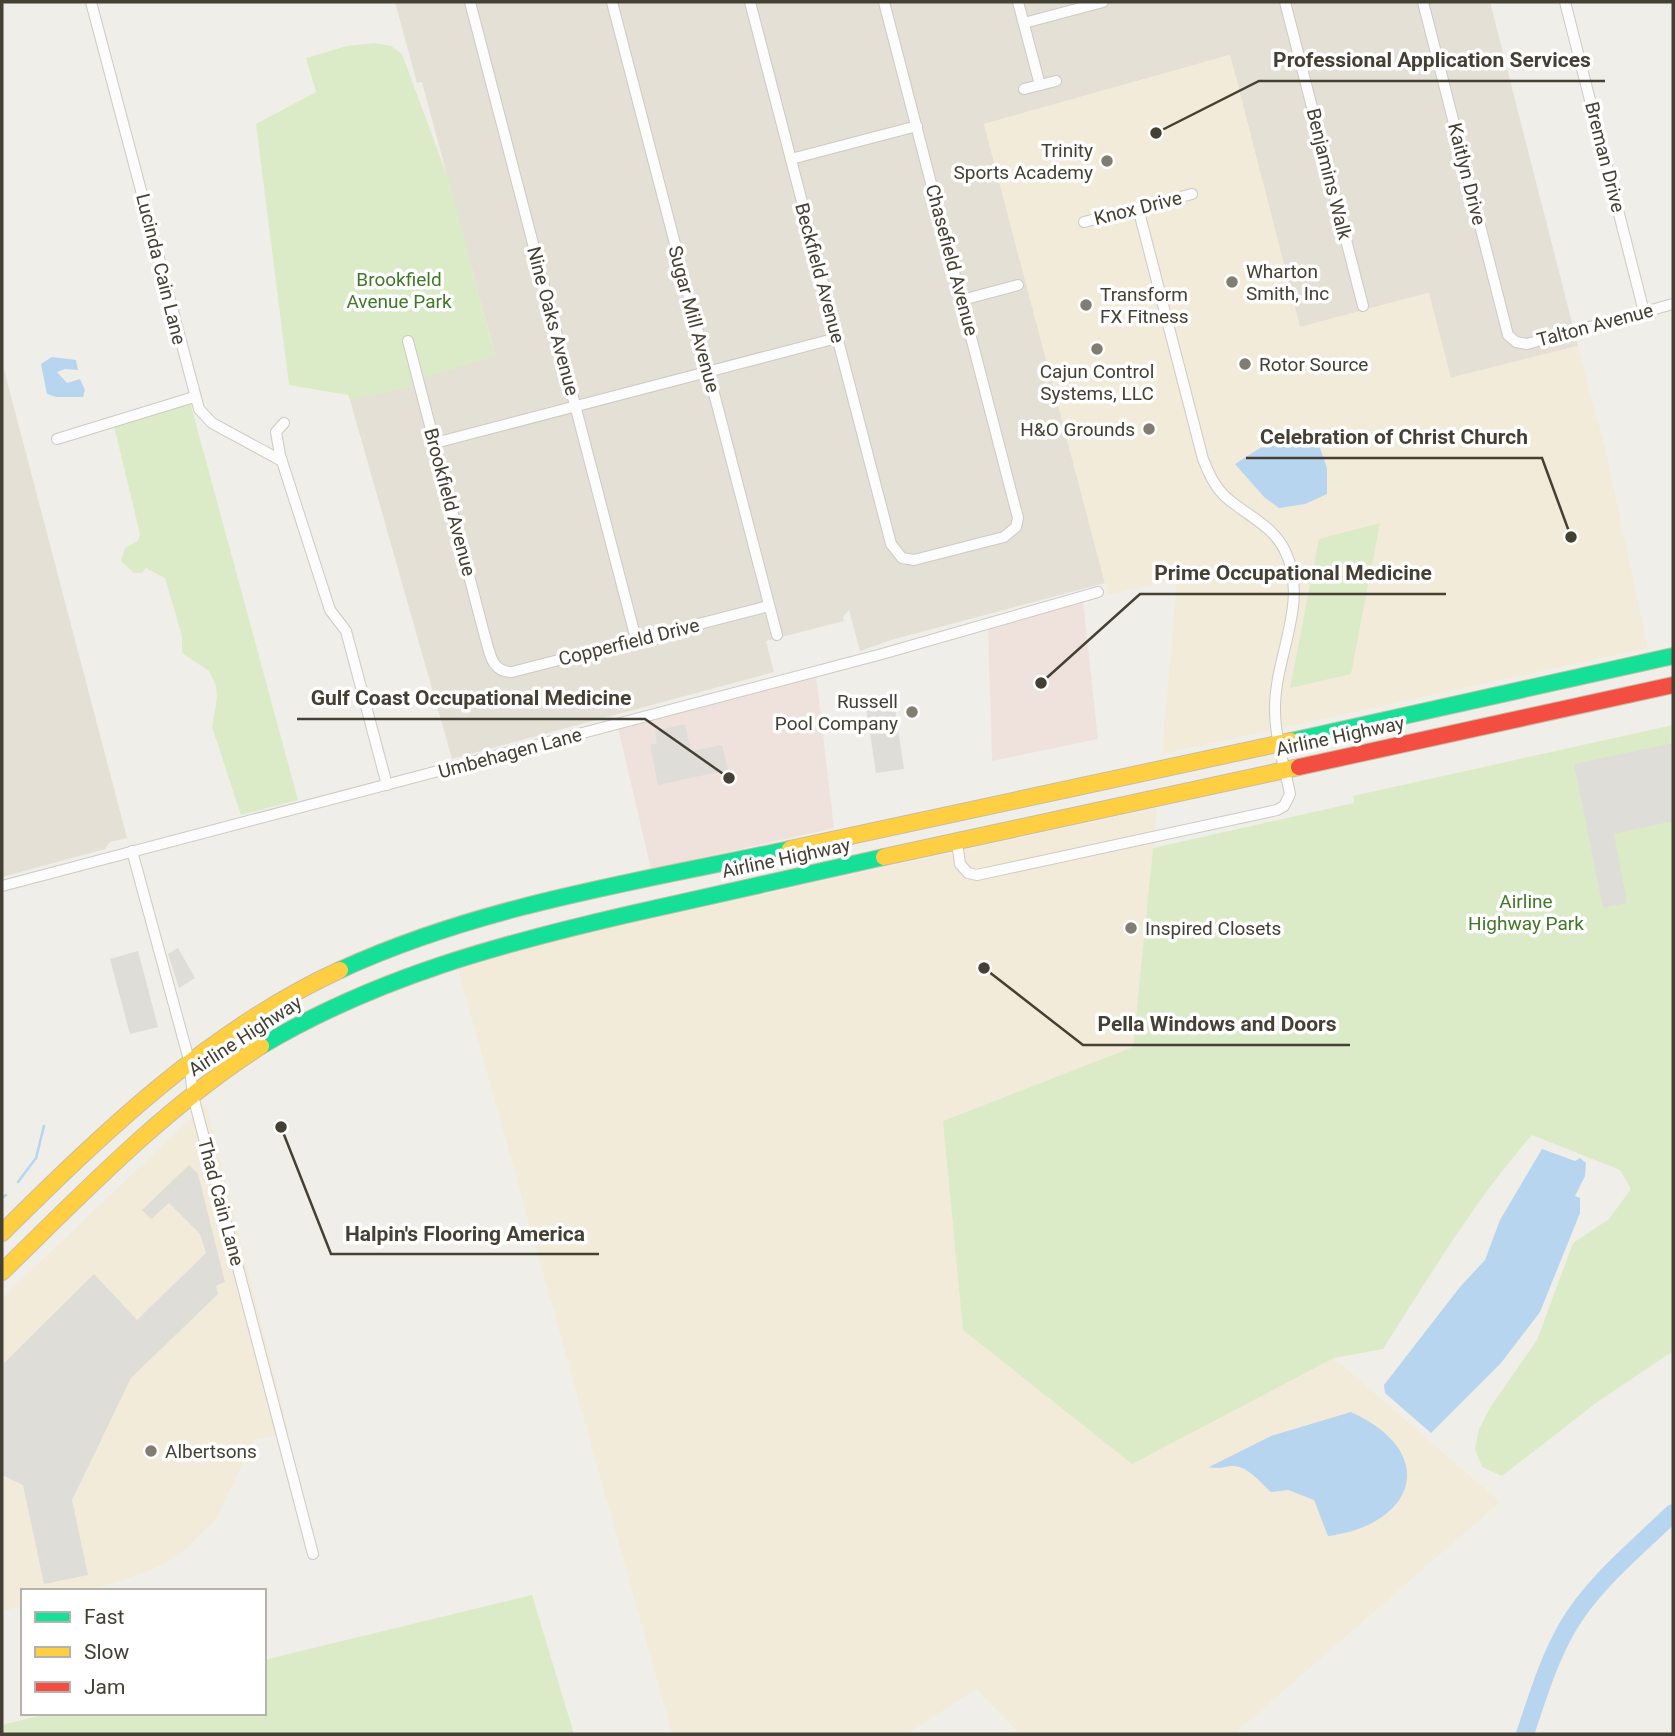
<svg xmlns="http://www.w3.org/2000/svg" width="1675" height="1736" font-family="Roboto,sans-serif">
	<rect width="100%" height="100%" fill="#f0eee8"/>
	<g fill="#e4e0d5">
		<polygon points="395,2 1490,2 1578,346 1450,378 1428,293 1300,327 1230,55 984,124 1105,583 891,640 860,651 849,610 843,617 844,621 766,641 774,672 452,759 350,400 495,355 422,82 417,83"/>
		<polygon points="2,362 127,838 110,842 105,849 2,877"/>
	</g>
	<g fill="#f3ebda">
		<polygon points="1230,55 1300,327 1429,293 1451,378 1578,346 1607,456 1648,648 1162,754 1177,579 1108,595 984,124"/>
		<polygon points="1157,808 1133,1047 943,1121 1333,1357 1500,1502 1234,1734 1020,1734 976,1689 907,1734 672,1734 457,966 554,940"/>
		<polygon points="206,1104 289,1433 254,1440 216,1519 187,1548 167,1562 144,1573 87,1591 23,1591 23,1606 2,1611 2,1298"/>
	</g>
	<g fill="#efe2dc">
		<polygon points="1083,601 1098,739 992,761 988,628"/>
		<polygon points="816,675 834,828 651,869 618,728"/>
	</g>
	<g fill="#dbebc8">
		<polygon points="375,43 391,46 402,54 449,181 495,356 410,382 411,387 350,400 348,395 289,385 256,124 316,92 306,58 347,46"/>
		<polygon points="190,402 298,800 241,815 212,727 217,698 216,686 209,671 182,653 182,636 165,578 146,568 142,573 134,573 121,561 125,548 138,541 140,534 114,426"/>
		<polygon points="1380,523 1351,674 1290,688 1319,539"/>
		<path d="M1673,725V1351L1596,1403L1502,1476L1482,1467L1475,1449L1479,1429L1491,1406L1537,1340L1573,1243L1609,1219L1631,1189L1620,1170L1532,1135C1475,1200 1430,1275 1383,1349L1334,1358L1132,1464L963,1330L943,1121L1133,1047L1153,848L1354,803L1353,796Z"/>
		<polygon points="532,1595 574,1734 2,1734 2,1725 50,1713 264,1713 264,1660"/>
	</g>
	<g fill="#dfddd8">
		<polygon points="894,702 904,769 876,773 866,707"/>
		<polygon points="685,724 691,751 722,745 728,770 658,785 650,745 657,743 655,731"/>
		<polygon points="1673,743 1673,821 1614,834 1627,903 1603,908 1574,764"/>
		<polygon points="178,948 195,978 179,988 168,954"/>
		<polygon points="138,951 158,1027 130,1034 110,959"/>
		<polygon points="189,1165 198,1174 225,1282 216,1286 218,1294 131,1378 72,1500 88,1575 44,1584 23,1485 2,1475 2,1365 94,1274 137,1320 206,1253 200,1234 169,1203 151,1219 142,1210"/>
	</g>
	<g fill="#b7d5ee">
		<polygon points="52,357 76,360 78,370 65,369 57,372 67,383 80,379 85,390 83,397 56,397 47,394 41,364"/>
		<polygon points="1306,438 1319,445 1327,468 1327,494 1305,504 1279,508 1265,498 1235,464 1260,448"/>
		<polygon points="1542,1149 1575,1161 1580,1158 1586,1163 1585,1176 1575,1196 1580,1198 1580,1213 1540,1312 1501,1363 1431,1433 1385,1393 1384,1385 1460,1287 1485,1260 1500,1220"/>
		<path d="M1351,1412C1441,1453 1415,1525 1328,1536L1314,1500L1288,1490L1271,1492C1261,1483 1247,1465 1232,1466C1224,1467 1218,1469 1209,1467L1271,1436Z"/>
	</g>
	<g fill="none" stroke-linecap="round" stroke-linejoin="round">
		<g stroke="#b7d5ee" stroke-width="2.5">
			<polyline points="18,1182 36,1158 44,1126"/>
			<polyline points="2,1198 6,1195"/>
		</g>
		<path stroke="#b7d5ee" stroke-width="18" d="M1525,1734C1537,1699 1548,1661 1567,1628C1592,1584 1637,1548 1673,1513"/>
		<g stroke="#cccac4" stroke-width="12">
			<g id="street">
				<polyline points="91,2 199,409 212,423 282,461"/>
				<polyline points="470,2 636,639"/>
				<polyline points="612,2 777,635"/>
				<polyline points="750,2 891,544 902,558 914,560 1004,537 1016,527 1018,518 884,2"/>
				<polyline points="1018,2 1040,85"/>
				<polyline points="1285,2 1363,306"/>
				<polyline points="1423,2 1508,335 1516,342 1527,344 1673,304"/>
				<polyline points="1565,2 1644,312"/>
				<polyline points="1024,23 1103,2"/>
				<polyline points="1024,89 1056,81"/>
				<polyline points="791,159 917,126"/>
				<polyline points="1084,222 1192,194"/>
				<polyline points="962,300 1018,285"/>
				<path d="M408,341L485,637C490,653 491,672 512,672L769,606"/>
				<polyline points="284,423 276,432 280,455 330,610 346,631 387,785"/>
				<polyline points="57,439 194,397"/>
				<polyline points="435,443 837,338"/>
				<path d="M957,842L960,864L968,873L977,875L1277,810L1284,806L1290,794C1285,768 1275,738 1275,710C1274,658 1309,604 1286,553C1275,527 1248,516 1228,499C1215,488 1209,474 1203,459L1138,208"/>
				<polyline points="132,851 189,1060 193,1096 313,1554"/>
				<polyline points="2,886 882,654 1098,592"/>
			</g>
		</g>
		<g stroke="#c8bda3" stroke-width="18">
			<g id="fast">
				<polyline points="1291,741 1673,656"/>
				<path d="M340,970C481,905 640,881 790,849"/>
				<path d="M261,1046C377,977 500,944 630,914C714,895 799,876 884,857"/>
			</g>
		</g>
		<g stroke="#c8bda3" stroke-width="18">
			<g id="slow">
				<polyline points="790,849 1291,741"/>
				<polyline points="884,857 1299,767"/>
				<path d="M2,1233C103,1133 209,1030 340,970"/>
				<path d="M2,1272C84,1192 164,1108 261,1046"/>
			</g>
		</g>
		<g stroke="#c8bda3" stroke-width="18">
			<polyline id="jam" points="1299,767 1673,685"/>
		</g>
		<use href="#street" stroke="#fdfcfc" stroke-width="10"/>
		<use href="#fast" stroke="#16e098" stroke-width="16"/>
		<use href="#slow" stroke="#ffcf43" stroke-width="16"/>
		<use href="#jam" stroke="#f24e42" stroke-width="16"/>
	</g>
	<g fill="#817d73" stroke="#fff" stroke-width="2.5">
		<circle cx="1107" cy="161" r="7"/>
		<circle cx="1232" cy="282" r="7"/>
		<circle cx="1086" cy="305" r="7"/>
		<circle cx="1097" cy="349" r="7"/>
		<circle cx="1245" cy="364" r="7"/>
		<circle cx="1149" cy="429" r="7"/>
		<circle cx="912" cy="712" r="7"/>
		<circle cx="1131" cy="928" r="7"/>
		<circle cx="151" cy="1451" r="7"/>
	</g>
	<g text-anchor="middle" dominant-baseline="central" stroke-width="7" stroke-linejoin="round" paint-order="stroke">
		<g font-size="19" fill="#454034" stroke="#fff" text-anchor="start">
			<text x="1093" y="150" text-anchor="end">Trinity<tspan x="1093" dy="22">Sports Academy</tspan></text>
			<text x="1246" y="271">Wharton<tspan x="1246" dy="22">Smith, Inc</tspan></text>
			<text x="1100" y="294">Transform<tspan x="1100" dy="22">FX Fitness</tspan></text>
			<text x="1259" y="364">Rotor Source</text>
			<text x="1097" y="371" text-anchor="middle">Cajun Control<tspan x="1097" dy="22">Systems, LLC</tspan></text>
			<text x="1135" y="429" text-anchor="end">H&amp;O Grounds</text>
			<text x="898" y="701" text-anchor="end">Russell<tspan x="898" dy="22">Pool Company</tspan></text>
			<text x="1145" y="928">Inspired Closets</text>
			<text x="165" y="1451">Albertsons</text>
		</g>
		<g font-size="19" fill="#454034" stroke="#fff">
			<text transform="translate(1605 157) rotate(76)">Breman Drive</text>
			<text transform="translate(1329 174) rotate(76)">Benjamins Walk</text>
			<text transform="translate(1467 174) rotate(76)">Kaitlyn Drive</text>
			<text transform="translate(1138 208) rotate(-14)">Knox Drive</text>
			<text transform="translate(952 260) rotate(75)">Chasefield Avenue</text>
			<text transform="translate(161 269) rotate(76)">Lucinda Cain Lane</text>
			<text transform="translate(820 273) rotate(75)">Beckfield Avenue</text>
			<text transform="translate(694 319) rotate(75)">Sugar Mill Avenue</text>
			<text transform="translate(553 321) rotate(75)">Nine Oaks Avenue</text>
			<text transform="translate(1595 325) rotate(-15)">Talton Avenue</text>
			<text transform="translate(450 502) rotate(75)">Brookfield Avenue</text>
			<text transform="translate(629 642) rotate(-14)">Copperfield Drive</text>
			<text transform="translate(1340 736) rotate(-12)">Airline Highway</text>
			<text transform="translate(510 753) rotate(-15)">Umbehagen Lane</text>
			<text transform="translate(786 858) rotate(-12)">Airline Highway</text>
			<text transform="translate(245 1036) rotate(-33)">Airline Highway</text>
			<text transform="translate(221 1202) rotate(75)">Thad Cain Lane</text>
		</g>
		<g font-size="19" fill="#407827" stroke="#fff">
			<text x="399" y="279">Brookfield<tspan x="399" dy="22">Avenue Park</tspan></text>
			<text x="1526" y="901">Airline<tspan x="1526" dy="22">Highway Park</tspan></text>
		</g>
	</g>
	<path fill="none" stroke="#454034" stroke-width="2.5" d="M1156 133L1259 81H1605M1571 537L1542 458H1246M1041 683L1140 594H1446M729 778L645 719H297M984 968L1083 1045H1350M281 1127L331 1254H599"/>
	<g fill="#454034" stroke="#fff" stroke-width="2.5">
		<circle cx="1156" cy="133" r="7"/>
		<circle cx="1571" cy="537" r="7"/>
		<circle cx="1041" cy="683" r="7"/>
		<circle cx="729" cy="778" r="7"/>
		<circle cx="984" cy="968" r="7"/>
		<circle cx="281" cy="1127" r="7"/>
	</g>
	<g font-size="21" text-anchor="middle" font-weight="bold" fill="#454034" stroke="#fff" stroke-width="7" stroke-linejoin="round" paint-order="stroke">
		<text x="1432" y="67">Professional Application Services</text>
		<text x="1394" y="444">Celebration of Christ Church</text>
		<text x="1293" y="580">Prime Occupational Medicine</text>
		<text x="471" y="705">Gulf Coast Occupational Medicine</text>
		<text x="1217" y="1031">Pella Windows and Doors</text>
		<text x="465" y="1241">Halpin's Flooring America</text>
	</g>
	<rect width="1675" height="1736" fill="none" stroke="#454034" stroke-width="7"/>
	<rect x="21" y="1589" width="245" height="126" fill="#ffffff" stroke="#b5b3ae" stroke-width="2"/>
	<rect x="35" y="1612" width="35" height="10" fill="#16e098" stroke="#b5b3ae" stroke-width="2"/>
	<text x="84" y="1624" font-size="21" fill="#454034">Fast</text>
	<rect x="35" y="1647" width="35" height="10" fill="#ffcf43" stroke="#b5b3ae" stroke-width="2"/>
	<text x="84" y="1659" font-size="21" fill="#454034">Slow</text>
	<rect x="35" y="1682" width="35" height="10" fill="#f24e42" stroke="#b5b3ae" stroke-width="2"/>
	<text x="84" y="1694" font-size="21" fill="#454034">Jam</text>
</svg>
